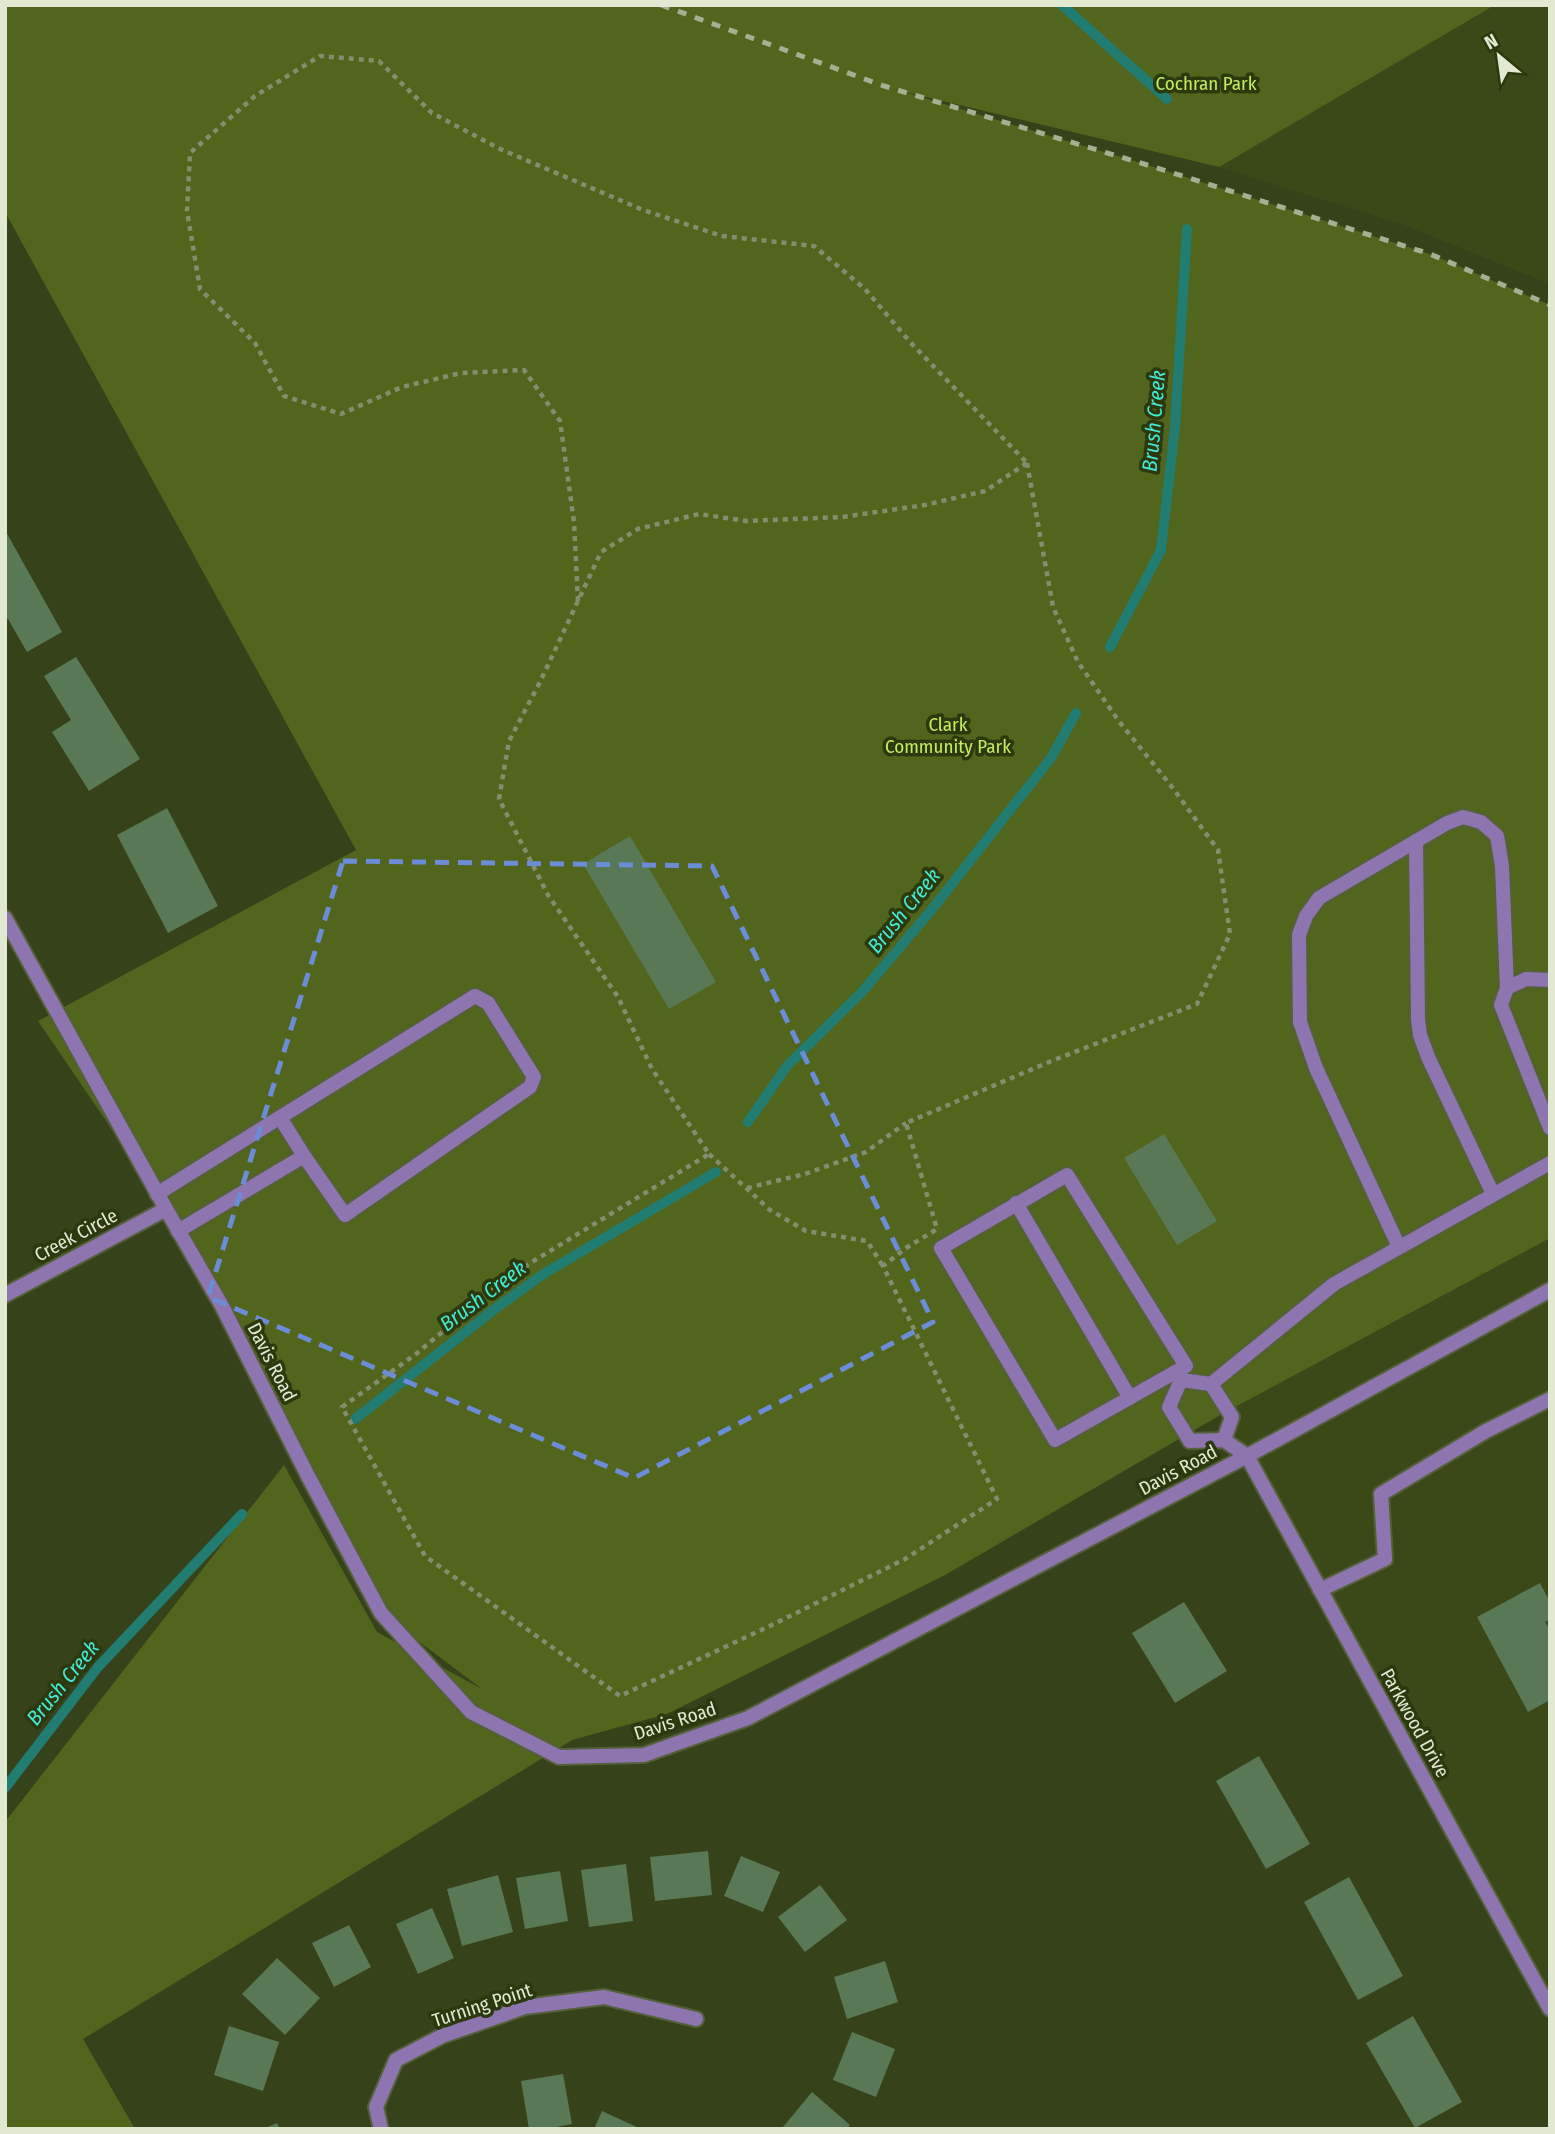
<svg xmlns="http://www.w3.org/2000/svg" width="1555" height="2134" font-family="'Fira Sans Condensed',sans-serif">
	<rect width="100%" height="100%" fill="#36421a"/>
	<g fill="#3b4918">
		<polygon points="1495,5 1550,5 1550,284 1404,225 1219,167"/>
		<polygon points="1550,1238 1550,1999 1222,1414"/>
	</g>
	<polygon fill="#51651d" points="5,5 1495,5 1219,167 901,91 1154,167 1430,254 1550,305 1550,1238 1222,1414 945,1575 667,1714 572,1740 83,2039 135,2129 5,2129 5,1822 284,1465 377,1632 482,1689 381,1613 166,1209 38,1021 356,850 5,212"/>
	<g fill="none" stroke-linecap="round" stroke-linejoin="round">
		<g stroke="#217c71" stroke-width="10">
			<polyline points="1062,5 1167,99"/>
			<polyline points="1110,647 1161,550 1175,427 1187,229"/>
			<polyline points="748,1122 787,1066 862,992 933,908 1051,758 1076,713"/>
			<polyline points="355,1419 496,1308 545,1273 716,1172"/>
			<polyline points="5,1788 98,1667 242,1514"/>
		</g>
	</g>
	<g fill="#587856">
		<polygon points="5,530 62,632 27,652 8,619 5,620"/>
		<polygon points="76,657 140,759 89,791 52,732 71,720 44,676"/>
		<polygon points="167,808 218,906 168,933 117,835"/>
		<polygon points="630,836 716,982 669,1009 583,864"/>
		<polygon points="1164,1134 1217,1221 1177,1245 1124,1158"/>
		<polygon points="1540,1583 1550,1602 1550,1619 1545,1622 1550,1630 1550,1700 1528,1712 1477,1617"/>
		<polygon points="1184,1602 1227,1671 1175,1703 1132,1633"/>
		<polygon points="1259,1756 1310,1844 1266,1869 1216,1781"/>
		<polygon points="708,1851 712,1895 655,1901 650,1857"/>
		<polygon points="741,1856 780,1872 763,1912 724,1896"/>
		<polygon points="626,1864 633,1921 589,1927 581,1870"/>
		<polygon points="560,1871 568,1921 525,1929 516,1878"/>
		<polygon points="498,1875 513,1932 462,1946 447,1889"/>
		<polygon points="1349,1877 1403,1976 1358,2000 1304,1902"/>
		<polygon points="820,1885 847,1920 805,1952 778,1917"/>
		<polygon points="432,1908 454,1958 418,1974 396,1924"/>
		<polygon points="349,1925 371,1967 334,1987 312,1943"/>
		<polygon points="277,1958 320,1998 285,2035 242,1994"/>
		<polygon points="885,1961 898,2002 847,2019 834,1977"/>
		<polygon points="1413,2016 1462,2102 1415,2128 1366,2043"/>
		<polygon points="229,2026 279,2042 263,2091 214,2075"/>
		<polygon points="852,2032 895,2049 876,2097 833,2080"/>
		<polygon points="563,2074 572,2124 546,2129 529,2129 521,2081"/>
		<polygon points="812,2092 850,2125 847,2129 785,2129 783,2127"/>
		<polygon points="602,2111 641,2129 594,2129"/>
		<polygon points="277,2123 280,2129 263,2129"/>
	</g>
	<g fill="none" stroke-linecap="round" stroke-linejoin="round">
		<g stroke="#55603b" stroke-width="18">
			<g id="lane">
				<polyline points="1416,841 1418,1019 1420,1035 1428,1057 1493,1194"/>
				<polyline points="1550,980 1526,979 1507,988 1501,1005 1550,1128"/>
				<polyline points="281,1119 304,1156"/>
				<polygon points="1067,1175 1186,1366 1055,1440 941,1248"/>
				<polyline points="157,1194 475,996 488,1003 534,1077 530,1087 345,1215 304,1156 178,1231"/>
				<polyline points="1016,1203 1130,1398"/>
				<polyline points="1399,1247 1316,1068 1300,1022 1299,935 1306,916 1319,898 1447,823 1463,817 1481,822 1497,836 1502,866 1507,988"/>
				<polyline points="1175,1372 1181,1380 1211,1384 1334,1284 1550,1163"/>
				<polyline points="1181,1380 1169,1407 1190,1441 1224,1440 1247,1456"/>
				<polyline points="1211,1384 1232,1417 1224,1440"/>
				<polyline points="1320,1590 1385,1559 1381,1494 1486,1431 1550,1399"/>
			</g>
		</g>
		<g stroke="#55603b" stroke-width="18">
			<g id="street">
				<polyline points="5,918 166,1209 222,1306 308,1476 381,1613 471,1712 559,1757 644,1755 748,1718 1247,1456 1550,1290"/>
				<polyline points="5,1295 166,1209"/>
				<polyline points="1247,1456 1550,2009"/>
				<polyline points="381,2129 376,2107 396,2060 442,2036 525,2007 604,1997 696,2019"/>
			</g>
		</g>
		<g stroke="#848e6e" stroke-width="4.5" stroke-dasharray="5 5" stroke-linecap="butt">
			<polygon points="1027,463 1053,607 1078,662 1118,720 1172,787 1218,850 1230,934 1197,1004 1049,1062 906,1123 937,1229 906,1248 883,1266 997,1499 905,1559 774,1624 620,1696 425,1556 342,1407 416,1354 509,1276 709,1154 652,1069 618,997 548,895 499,799 509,741 540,682 601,552 638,529 699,514 746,521 842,517 925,505 985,491"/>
			<polyline points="578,601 574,522 560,421 524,370 461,373 402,387 341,414 284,396 255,343 200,289 187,211 190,153 255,96 320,56 379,61 432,113 500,149 643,210 722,236 814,246 865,289 910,342 1027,463"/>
			<polyline points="709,1154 770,1210 806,1231 867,1241 883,1266"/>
			<polyline points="747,1188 805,1174 866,1152 906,1123"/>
		</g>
		<use href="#lane" stroke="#8e75af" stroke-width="14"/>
		<use href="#street" stroke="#8e75af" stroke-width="14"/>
		<polyline stroke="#a6af92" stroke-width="5" stroke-dasharray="9 9" stroke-linecap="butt" points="661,5 884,86 1154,167 1430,254 1550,305"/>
	</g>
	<path fill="none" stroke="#6b8cd6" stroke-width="5" stroke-dasharray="14 9" stroke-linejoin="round" d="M343,861L712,866L933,1322L634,1478L208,1297Z"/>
	<g text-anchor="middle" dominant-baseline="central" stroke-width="7" stroke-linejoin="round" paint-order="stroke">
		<g font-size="19" fill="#c3eb61" stroke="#2c380e">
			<text x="1206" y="83">Cochran Park</text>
			<text x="948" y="724">Clark<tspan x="948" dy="22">Community Park</tspan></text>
		</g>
		<g font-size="19" fill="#e1e9d2" stroke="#2c380e">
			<text transform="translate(76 1235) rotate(-28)">Creek Circle</text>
			<text transform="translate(272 1362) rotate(63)">Davis Road</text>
			<text transform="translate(1178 1470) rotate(-28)">Davis Road</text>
			<text transform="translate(675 1721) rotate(-18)">Davis Road</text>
			<text transform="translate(1415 1723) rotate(61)">Parkwood Drive</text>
			<text transform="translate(482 2005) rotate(-18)">Turning Point</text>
		</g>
		<g font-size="21" font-style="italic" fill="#43ead7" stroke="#2c380e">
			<text transform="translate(1154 421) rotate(-85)">Brush Creek</text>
			<text transform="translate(904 911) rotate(-51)">Brush Creek</text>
			<text transform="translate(483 1296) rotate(-37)">Brush Creek</text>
			<text transform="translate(63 1683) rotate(-51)">Brush Creek</text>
		</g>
	</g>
	<rect width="1555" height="2134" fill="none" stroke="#e1e9d2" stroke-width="14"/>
	<g transform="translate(1499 56) rotate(331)" stroke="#2c380e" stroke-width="5" paint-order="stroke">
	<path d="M0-5L12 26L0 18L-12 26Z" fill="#e1e9d2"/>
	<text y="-10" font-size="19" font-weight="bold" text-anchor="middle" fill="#e1e9d2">N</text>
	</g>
</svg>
